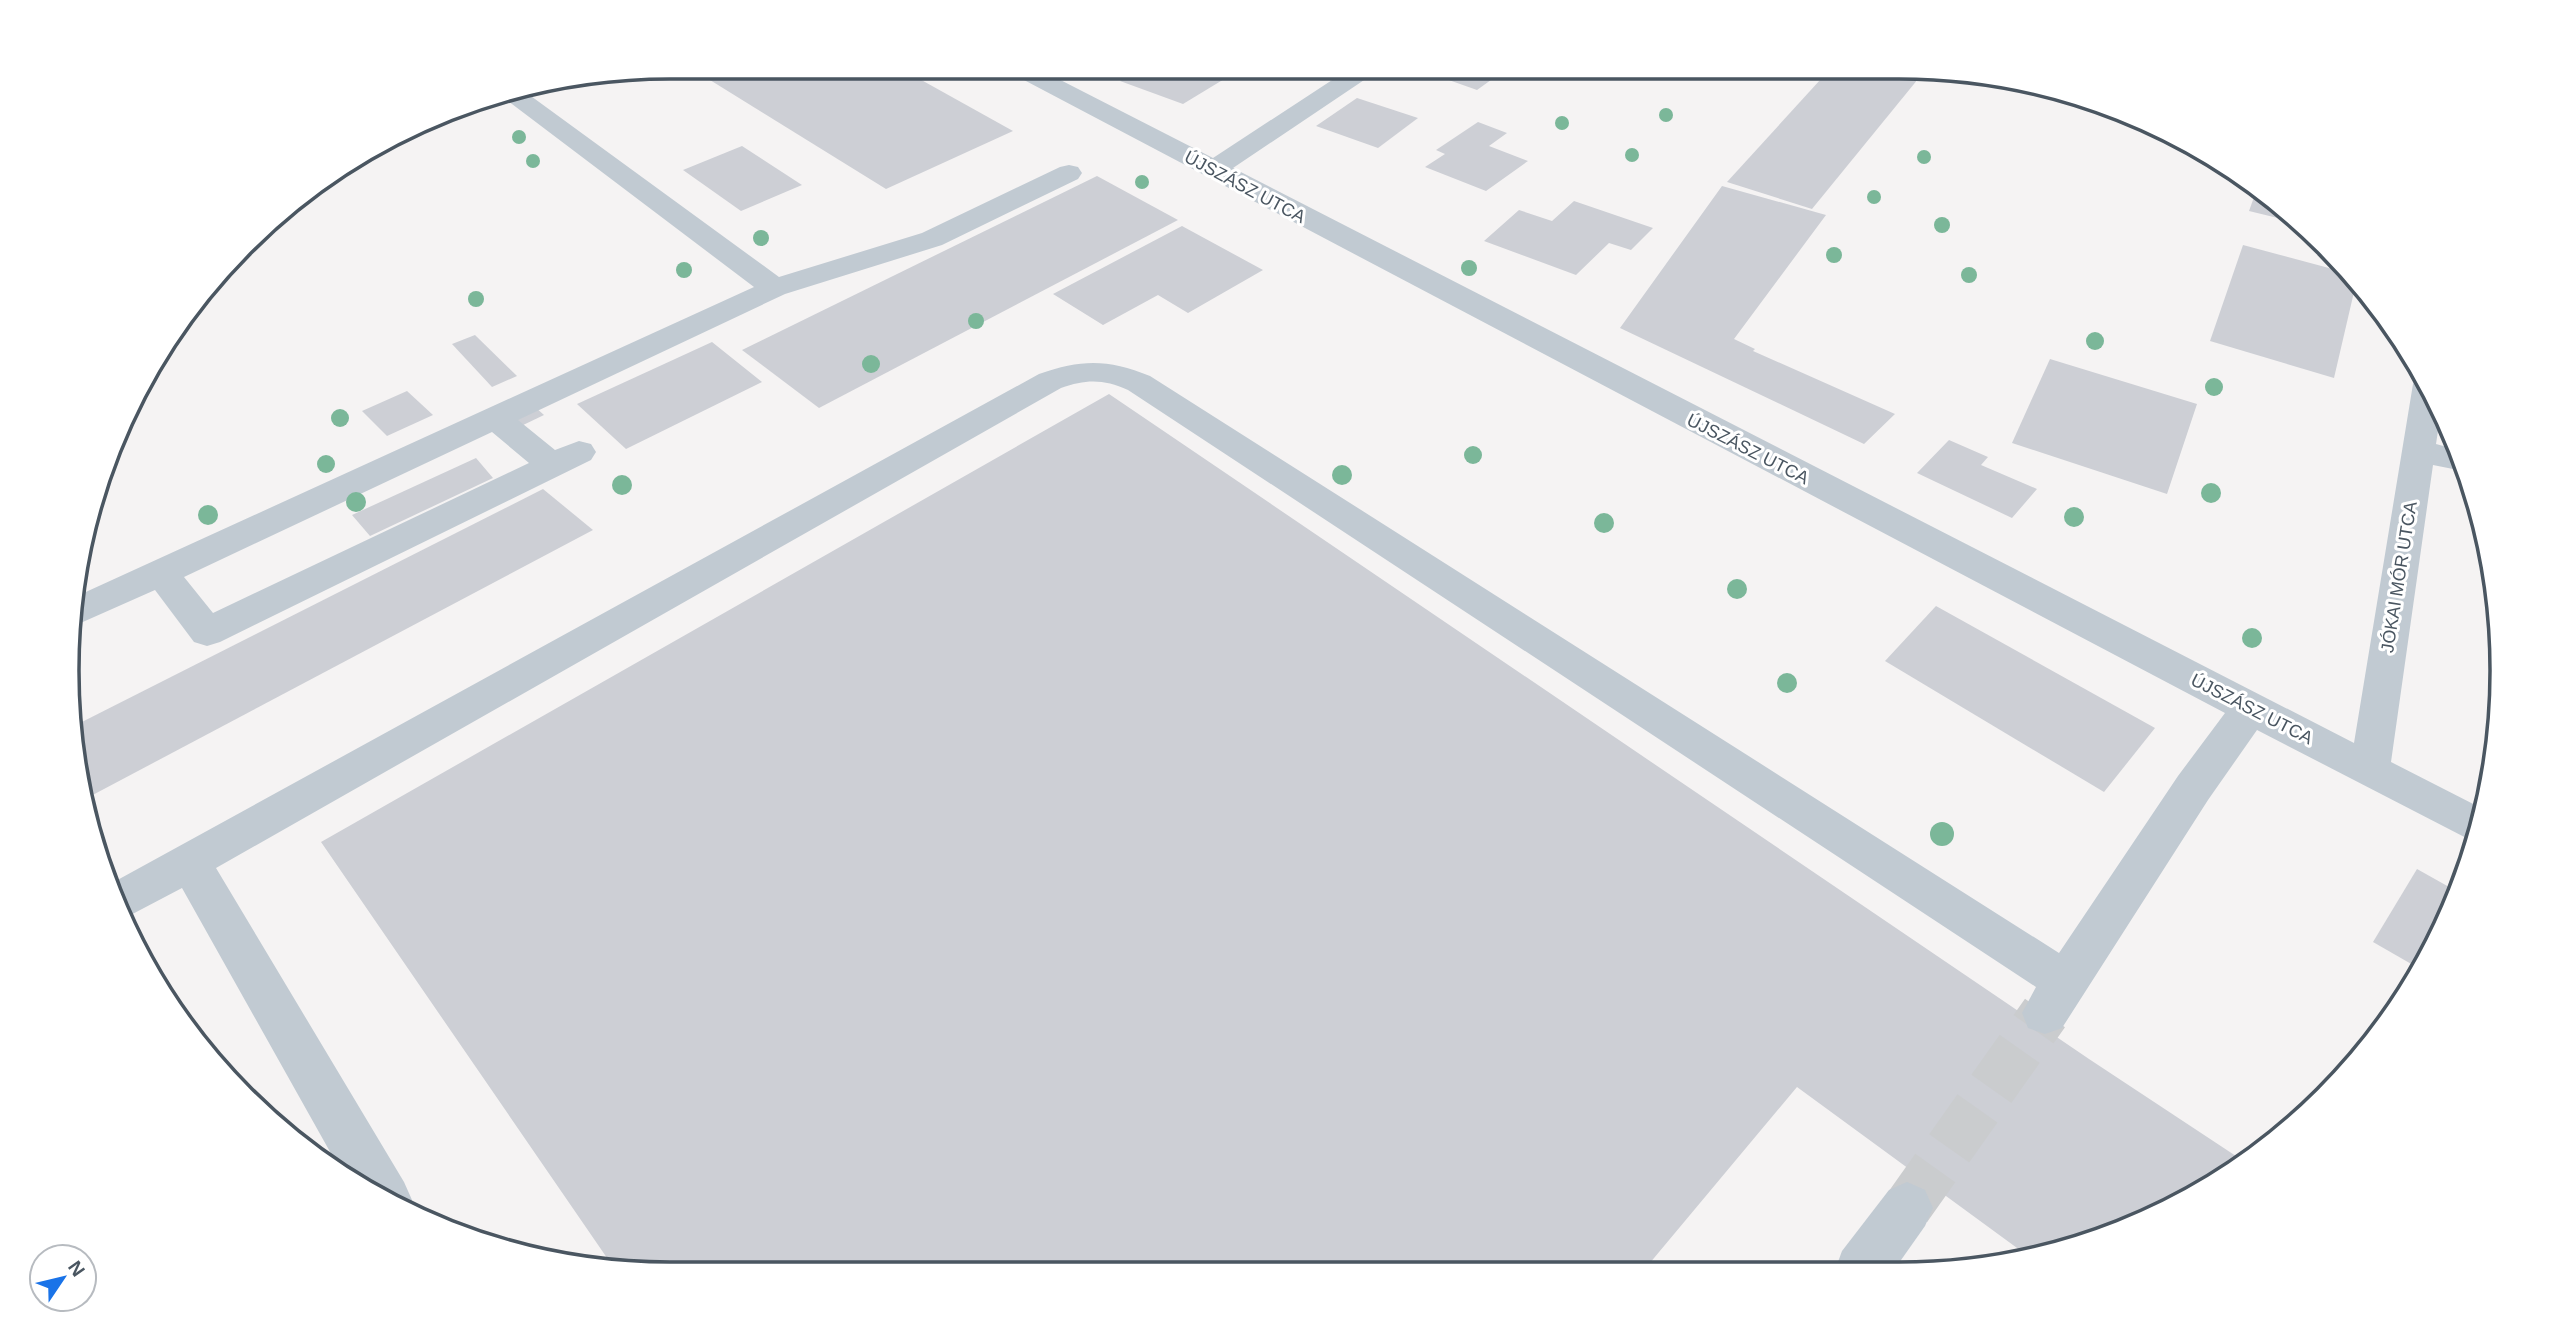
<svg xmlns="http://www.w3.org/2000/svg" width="2569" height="1341" font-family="Arial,sans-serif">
	<rect width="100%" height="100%" fill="#f5f3f3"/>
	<g fill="#cdcfd5">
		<polygon points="689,67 898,67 1013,131 886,189"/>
		<polygon points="1144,67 1244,67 1183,104 1120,81"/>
		<polygon points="1412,67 1509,67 1477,90"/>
		<polygon points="1831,68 1927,68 1812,209 1727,182"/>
		<polygon points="1357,98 1418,118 1378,148 1316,126"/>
		<polygon points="1478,122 1507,133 1489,146 1528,161 1486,191 1425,167 1445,154 1436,150"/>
		<polygon points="742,146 802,185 741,211 683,170"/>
		<polygon points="1097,176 1178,220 819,408 742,350"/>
		<polygon points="1722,186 1826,215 1734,339 1755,349 1753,351 1895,414 1864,444 1620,328"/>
		<polygon points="2258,186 2266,191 2302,224 2249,211"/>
		<polygon points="1574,201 1653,228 1631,250 1609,243 1576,275 1484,241 1519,210 1552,221"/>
		<polygon points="1182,226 1263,270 1188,313 1158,295 1103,325 1053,294"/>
		<polygon points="2243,245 2355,275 2357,279 2334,378 2210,341"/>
		<polygon points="475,335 517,376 492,387 452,344"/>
		<polygon points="712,342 762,382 626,449 577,404"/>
		<polygon points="2050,359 2197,404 2167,494 2012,443"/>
		<polygon points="407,391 433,415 387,436 362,411"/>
		<polygon points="1109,394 2089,1059 2245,1162 2130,1228 2028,1256 1797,1087 1644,1270 631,1273 616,1271 321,842"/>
		<polygon points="535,407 544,415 519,427 510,419"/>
		<polygon points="1949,440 1988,457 1981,465 2037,489 2012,518 1917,473"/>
		<polygon points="476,458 493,478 370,536 352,515"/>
		<polygon points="543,489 593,530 87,798 72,749 72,727"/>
		<polygon points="1936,606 2155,728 2104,792 1885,661"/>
		<polygon points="2417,869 2458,892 2440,937 2420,969 2373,942"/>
	</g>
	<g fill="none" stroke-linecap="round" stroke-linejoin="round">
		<polyline stroke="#caccce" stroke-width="49" stroke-dasharray="49 24" stroke-linecap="butt" points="1907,1208 2045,1013"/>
		<g fill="#c1cad2" fill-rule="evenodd">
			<path d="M1005,67H1035L1213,158L1352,67H1380L1376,72L1233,168L2354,743L2413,384L2418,377L2425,375L2441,411L2436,444L2458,450L2468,472L2433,465L2391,762L2485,810L2476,843L2257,730L2208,800L2062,1028L2045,1034L2028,1028L2022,1013L2036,987L1128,390C1104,379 1086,379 1061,388L216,868L404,1182L412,1200L406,1213L404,1212L338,1166L182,888L123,919L112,883L1039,374C1082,359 1108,359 1150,376L2059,953L2178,776L2225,713L1009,72Z"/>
			<path d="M524,91L779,277L922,233L1060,167L1069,165L1078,167L1082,173L1078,179L942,245L785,294L518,420L555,450L579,441L591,444L596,452L591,460L220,642L207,646L194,642L155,590L76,625L77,596L754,287L500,95ZM492,432L529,463L213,613L184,577Z"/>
			<polygon points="1907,1182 1925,1190 1933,1208 1925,1226 1894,1270 1835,1270 1842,1251 1889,1190"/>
		</g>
	</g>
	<g fill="#7bb799">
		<circle cx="1666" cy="115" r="7"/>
		<circle cx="1562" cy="123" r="7"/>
		<circle cx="519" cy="137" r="7"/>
		<circle cx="1632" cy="155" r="7"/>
		<circle cx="1924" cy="157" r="7"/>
		<circle cx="533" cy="161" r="7"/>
		<circle cx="1142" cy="182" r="7"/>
		<circle cx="1874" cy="197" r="7"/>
		<circle cx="1942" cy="225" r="8"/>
		<circle cx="761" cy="238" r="8"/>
		<circle cx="1834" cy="255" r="8"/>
		<circle cx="1469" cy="268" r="8"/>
		<circle cx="684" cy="270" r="8"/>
		<circle cx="1969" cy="275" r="8"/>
		<circle cx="476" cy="299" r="8"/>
		<circle cx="976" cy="321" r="8"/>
		<circle cx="2095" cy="341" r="9"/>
		<circle cx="871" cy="364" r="9"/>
		<circle cx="2214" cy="387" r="9"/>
		<circle cx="340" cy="418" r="9"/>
		<circle cx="1473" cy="455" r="9"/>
		<circle cx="326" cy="464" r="9"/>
		<circle cx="1342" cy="475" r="10"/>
		<circle cx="622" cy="485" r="10"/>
		<circle cx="2211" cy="493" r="10"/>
		<circle cx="356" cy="502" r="10"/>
		<circle cx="208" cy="515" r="10"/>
		<circle cx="2074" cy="517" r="10"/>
		<circle cx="1604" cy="523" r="10"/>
		<circle cx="1737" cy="589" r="10"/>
		<circle cx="2252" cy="638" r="10"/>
		<circle cx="1787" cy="683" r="10"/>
		<circle cx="1942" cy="834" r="12"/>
	</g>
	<g text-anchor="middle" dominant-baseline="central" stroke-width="6" stroke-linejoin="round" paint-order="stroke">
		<g font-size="18" fill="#4a5661" stroke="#fff">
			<text transform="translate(1245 187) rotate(28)">ÚJSZÁSZ UTCA</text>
			<text transform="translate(1748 449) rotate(27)">ÚJSZÁSZ UTCA</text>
			<text transform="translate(2399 577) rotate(-81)">JÓKAI MÓR UTCA</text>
			<text transform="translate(2252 709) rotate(27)">ÚJSZÁSZ UTCA</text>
		</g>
	</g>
	<path d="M0 0H2569V1341H0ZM670 79H1899A591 591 0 0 1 2490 670V671A591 591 0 0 1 1899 1262H670A591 591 0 0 1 79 671V670A591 591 0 0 1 670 79Z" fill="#fff" fill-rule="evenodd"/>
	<path fill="none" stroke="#4a5661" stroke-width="3.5" d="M670 79H1899A591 591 0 0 1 2490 670V671A591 591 0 0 1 1899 1262H670A591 591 0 0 1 79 671V670A591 591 0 0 1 670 79Z"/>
	<g transform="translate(63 1278) rotate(55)"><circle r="33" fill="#ffffff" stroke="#b7bbc0" stroke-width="2"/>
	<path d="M0-5L12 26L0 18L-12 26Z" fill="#1a73e8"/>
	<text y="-10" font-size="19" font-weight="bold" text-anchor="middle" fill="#4a5661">N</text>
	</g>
</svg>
